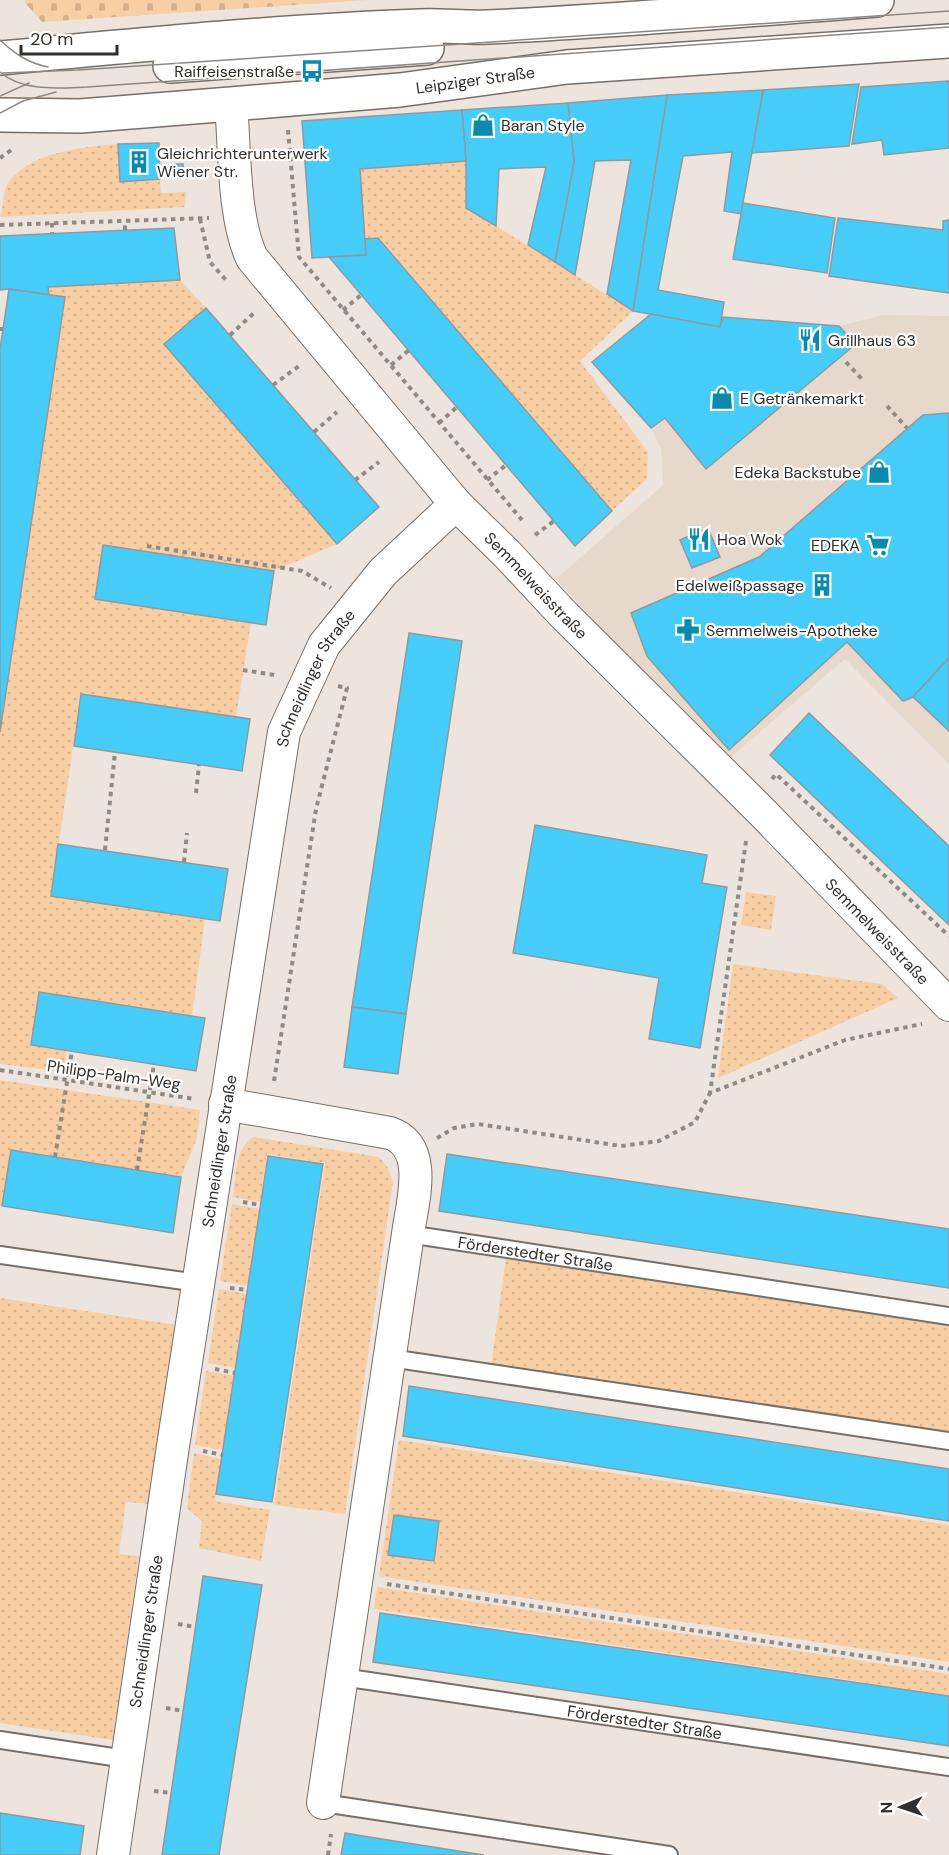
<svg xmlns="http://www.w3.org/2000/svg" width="949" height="1855" font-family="'DM Sans',sans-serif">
	<defs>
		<pattern id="green-dots" width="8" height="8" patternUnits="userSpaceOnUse" patternTransform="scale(1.5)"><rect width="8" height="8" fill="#f8cea4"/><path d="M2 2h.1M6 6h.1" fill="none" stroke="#d5b18d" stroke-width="1.8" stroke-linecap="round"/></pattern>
		<pattern id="cemetery-stones" width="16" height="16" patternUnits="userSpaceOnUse" patternTransform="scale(1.5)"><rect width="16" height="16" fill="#f8cea4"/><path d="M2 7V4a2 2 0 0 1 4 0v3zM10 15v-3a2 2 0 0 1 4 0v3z" fill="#d5b18d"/></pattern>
	</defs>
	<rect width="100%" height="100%" fill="#ede5dd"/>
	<polygon fill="#e6d9cb" points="882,315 949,316 949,764 845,659 724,763 556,579 663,485 661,448 651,428 592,362 720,327 723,317 839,326"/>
	<g fill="url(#green-dots)">
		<path d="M118,144L120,181L160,179L161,193L186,192L185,207L1,217C3,208 3,193 7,185C26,152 84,147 118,144Z"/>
		<polygon points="466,161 467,208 633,311 580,361 648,452 647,479 612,511 379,238 365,239 360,169"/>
		<polygon points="180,280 206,308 164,344 337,544 274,571 103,545 95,599 251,623 236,717 81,694 51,896 205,919 192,1016 39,992 31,1044 66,1050 64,1072 0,1064 0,732 65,298 49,295 48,287"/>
		<polygon points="746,892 776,896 771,930 741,925"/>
		<polygon points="733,964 882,984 898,998 718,1078"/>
		<polygon points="0,1080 200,1110 197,1138 181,1177 11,1150 2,1206 0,1206"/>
		<path d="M254,1137L379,1157L388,1168L393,1182L345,1514L274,1505L325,1163L267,1154L260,1202L233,1197C236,1177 234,1148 254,1137Z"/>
		<polygon points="232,1204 260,1209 248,1286 220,1281"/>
		<polygon points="506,1258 949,1325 949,1434 491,1366"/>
		<polygon points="219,1289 247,1294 235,1368 208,1363"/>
		<polygon points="0,1298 177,1325 148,1504 126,1502 119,1554 139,1556 113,1740 0,1723"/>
		<polygon points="206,1371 235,1376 223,1450 195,1445"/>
		<polygon points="399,1440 949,1525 949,1662 379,1576"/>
		<polygon points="194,1453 221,1459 215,1501 270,1510 261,1561 199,1548 202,1521 187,1508"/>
		<polygon points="377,1587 949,1674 949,1695 374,1609"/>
	</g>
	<polygon fill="url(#cemetery-stones)" points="25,0 367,0 42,22 25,3"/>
	<g fill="#45ccf8" stroke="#8f9a9e" stroke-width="1.5">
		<polygon points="949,81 949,148 884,155 882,140 852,144 861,87"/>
		<polygon points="859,84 849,146 751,153 763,90"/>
		<polygon points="763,90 741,214 724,211 732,152 683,156 658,290 724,302 720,327 633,311 667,95"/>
		<polygon points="667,95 633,311 607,294 631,160 595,161 575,275 555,262 574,162 568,103"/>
		<polygon points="568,103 574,162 555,262 528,245 546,167 499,169 496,226 466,208 466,161 462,110"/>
		<polygon points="462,110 466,161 360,169 366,255 312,258 302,121"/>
		<polygon points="159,143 160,179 120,182 118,144"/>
		<polygon points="176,164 183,164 184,177 177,178"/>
		<polygon points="743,203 835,218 827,273 733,259"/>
		<polygon points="838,218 943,230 943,221 949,220 949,293 829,276"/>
		<polygon points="174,228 180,280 48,287 49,295 9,289 0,290 0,236"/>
		<polygon points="378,238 612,511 575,546 329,257 366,255 365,239"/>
		<polygon points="9,289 65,297 0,732 0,349"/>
		<polygon points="206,308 379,507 337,544 164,344"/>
		<polygon points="651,314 720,327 723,317 839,326 856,344 706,469 665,418 651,428 592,362"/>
		<polygon points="949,413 949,658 913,697 903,701 847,642 729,750 647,656 631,613 759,557 923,415"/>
		<polygon points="708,528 720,557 692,568 680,540"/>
		<polygon points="103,545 274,571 266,625 95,599"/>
		<polygon points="409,633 462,641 406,1014 352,1007"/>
		<polygon points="949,658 949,731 913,697"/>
		<polygon points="81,694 250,719 242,771 74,746"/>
		<polygon points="809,713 949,846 949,925 770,755"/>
		<polygon points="535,825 707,855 702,883 727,887 700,1048 649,1039 659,978 513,953"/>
		<polygon points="58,844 228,869 220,921 51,896"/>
		<polygon points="39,992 205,1018 196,1071 31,1045"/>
		<polygon points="352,1007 406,1014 398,1074 344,1067"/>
		<polygon points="11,1150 181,1177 173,1233 2,1206"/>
		<polygon points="447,1154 949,1229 949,1288 439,1211"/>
		<polygon points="268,1156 323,1164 272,1502 216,1494"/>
		<polygon points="409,1386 949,1469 949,1521 403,1436"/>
		<polygon points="394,1515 439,1521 434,1561 388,1555"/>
		<polygon points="203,1576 262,1585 219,1855 162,1855"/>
		<polygon points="380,1613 949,1696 949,1746 373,1662"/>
		<polygon points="0,1813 84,1826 80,1855 0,1855"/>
		<polygon points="345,1833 369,1837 484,1855 341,1855"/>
	</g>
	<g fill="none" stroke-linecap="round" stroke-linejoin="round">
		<g stroke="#766f68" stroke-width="20">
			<g id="lane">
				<path id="s1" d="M408,1234L949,1316"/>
				<polyline points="0,1255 198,1283"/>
				<polyline points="390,1358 949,1441"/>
				<path id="s2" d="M342,1677L949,1767"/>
				<polyline points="0,1740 126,1759"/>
				<polyline points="323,1803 669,1855"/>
			</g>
		</g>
		<g stroke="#766f68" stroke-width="34">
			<g id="street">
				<path id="s3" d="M231,104C235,150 233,218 252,258L456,504L507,554L563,614L764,814L949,1005"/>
				<path d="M225,1104L390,1133C430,1147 412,1203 408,1234L323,1803"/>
				<path id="s4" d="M113,1855L173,1446L284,732L324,645L383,572L456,504"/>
			</g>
		</g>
		<g stroke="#766f68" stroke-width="36">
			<g id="secondary">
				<path d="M0,58C140,45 280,31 420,26C443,25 466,28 488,27C618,21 747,10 877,0"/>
				<polyline points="170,66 427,48"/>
				<path id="s5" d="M0,115L80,116L231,104L400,90L567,67L949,41"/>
			</g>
		</g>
		<g stroke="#8f8a84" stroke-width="4" stroke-dasharray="4.5 4.5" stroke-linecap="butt">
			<polyline points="288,130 299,257 522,520"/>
			<polyline points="0,158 14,148"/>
			<polyline points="200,219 210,262 226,280"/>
			<polyline points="52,223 52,233"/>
			<polyline points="0,225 209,218"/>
			<polyline points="125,230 125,221"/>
			<polyline points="343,310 361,295"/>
			<polyline points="0,329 3,329"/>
			<polyline points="230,335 254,313"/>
			<polyline points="846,362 862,379"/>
			<polyline points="391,365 409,350"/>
			<polyline points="273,385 299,366"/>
			<polyline points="887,406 907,428"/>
			<polyline points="439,423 457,407"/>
			<polyline points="314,432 337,412"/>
			<polyline points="355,480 379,462"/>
			<polyline points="487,480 506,465"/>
			<polyline points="535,535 554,521"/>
			<polyline points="147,546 302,571 331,588"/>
			<polyline points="243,670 275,675"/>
			<polyline points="772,779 776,774 949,936"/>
			<polyline points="196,793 199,765"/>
			<polyline points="746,841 710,1093 845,1040 922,1024"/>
			<polyline points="105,850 115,752"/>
			<polyline points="184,862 187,833"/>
			<polyline points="0,1070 195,1099"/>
			<polyline points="274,1081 316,809 347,688 338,686"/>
			<polyline points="437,1138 454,1128 478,1124 621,1146 659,1141 695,1122 710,1093"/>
			<polyline points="55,1157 72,1051"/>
			<polyline points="137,1170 154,1064"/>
			<polyline points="243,1202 260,1205"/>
			<polyline points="230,1288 247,1290"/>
			<polyline points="215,1369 235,1373"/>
			<polyline points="203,1451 223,1455"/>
			<polyline points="387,1584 949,1669"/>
			<polyline points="178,1624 195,1627"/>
			<polyline points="166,1708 183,1711"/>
			<polyline points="154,1791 171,1793"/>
			<polyline points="328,1855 331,1834"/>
		</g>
		<use href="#lane" stroke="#fff" stroke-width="16"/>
		<use href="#street" stroke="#fff" stroke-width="32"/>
		<use href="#secondary" stroke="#fff" stroke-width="33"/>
		<g stroke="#8d8782" stroke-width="1.5">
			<path d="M0,40C15,54 28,63 48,67"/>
			<path d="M0,72C23,92 58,88 87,87L949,27"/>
			<polyline points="3,73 78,70 949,11"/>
			<polyline points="0,96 29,83"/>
			<polyline points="0,113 23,101 56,92"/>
		</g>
	</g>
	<defs>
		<g id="bus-bare" transform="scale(1.8)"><path d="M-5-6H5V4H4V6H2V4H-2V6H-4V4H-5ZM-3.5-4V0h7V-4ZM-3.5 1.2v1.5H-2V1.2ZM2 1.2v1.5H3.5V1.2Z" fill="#0989ab" stroke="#fff" stroke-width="2.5" paint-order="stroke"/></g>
		<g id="shop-bare" transform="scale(1.8)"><path d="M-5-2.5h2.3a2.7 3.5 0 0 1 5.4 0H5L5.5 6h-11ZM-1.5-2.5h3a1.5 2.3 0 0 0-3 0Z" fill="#0989ab" stroke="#fff" stroke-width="2.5" paint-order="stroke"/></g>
		<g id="building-bare" transform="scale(1.8)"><path d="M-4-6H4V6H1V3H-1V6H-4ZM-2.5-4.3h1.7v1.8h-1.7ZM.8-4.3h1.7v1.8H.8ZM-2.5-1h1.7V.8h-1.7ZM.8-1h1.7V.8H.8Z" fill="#0989ab" stroke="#fff" stroke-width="2.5" paint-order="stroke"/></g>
		<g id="restaurant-bare" transform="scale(1.8)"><path d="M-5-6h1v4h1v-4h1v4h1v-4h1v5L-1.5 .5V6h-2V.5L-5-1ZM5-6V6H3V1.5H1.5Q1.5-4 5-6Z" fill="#0989ab" stroke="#fff" stroke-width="2.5" paint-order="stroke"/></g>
		<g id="supermarket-bare" transform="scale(1.8)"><path d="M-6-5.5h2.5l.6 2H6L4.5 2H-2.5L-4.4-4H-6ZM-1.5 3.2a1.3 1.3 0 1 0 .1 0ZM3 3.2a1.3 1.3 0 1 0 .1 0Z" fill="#0989ab" stroke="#fff" stroke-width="2.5" paint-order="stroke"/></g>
		<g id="pharmacy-bare" transform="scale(1.8)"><path d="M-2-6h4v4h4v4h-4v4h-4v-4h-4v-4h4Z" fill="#0989ab" stroke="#fff" stroke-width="2.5" paint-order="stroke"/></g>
	</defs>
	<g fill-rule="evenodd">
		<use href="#bus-bare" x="312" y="71"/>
		<use href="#shop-bare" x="483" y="125"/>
		<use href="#building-bare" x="139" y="162"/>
		<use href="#restaurant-bare" x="810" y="340"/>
		<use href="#shop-bare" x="722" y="398"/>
		<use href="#shop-bare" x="879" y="472"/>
		<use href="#restaurant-bare" x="699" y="539"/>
		<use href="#supermarket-bare" x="878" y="545"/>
		<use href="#building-bare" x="822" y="585"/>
		<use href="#pharmacy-bare" x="688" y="630"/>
	</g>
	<g text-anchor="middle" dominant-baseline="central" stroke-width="4.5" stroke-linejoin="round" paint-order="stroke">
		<g font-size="16" fill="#312e2b" stroke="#fff" text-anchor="start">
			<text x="294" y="71" text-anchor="end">Raiffeisenstraße</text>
			<text x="501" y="125">Baran Style</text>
			<text x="157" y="153">Gleichrichterunterwerk<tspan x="157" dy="18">Wiener Str.</tspan></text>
			<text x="828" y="340">Grillhaus 63</text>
			<text x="740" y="398">E Getränkemarkt</text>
			<text x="861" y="472" text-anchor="end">Edeka Backstube</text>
			<text x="717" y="539">Hoa Wok</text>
			<text x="860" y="545" text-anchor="end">EDEKA</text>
			<text x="804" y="585" text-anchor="end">Edelweißpassage</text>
			<text x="706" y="630">Semmelweis-Apotheke</text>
		</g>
		<g font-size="16" fill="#312e2b" stroke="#fff">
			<text stroke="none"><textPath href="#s5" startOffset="477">Leipziger Straße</textPath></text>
			<text stroke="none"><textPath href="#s3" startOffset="590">Semmelweisstraße</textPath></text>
			<text stroke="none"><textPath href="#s4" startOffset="1198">Schneidlinger Straße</textPath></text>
			<text stroke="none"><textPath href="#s3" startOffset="1076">Semmelweisstraße</textPath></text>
			<text transform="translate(114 1075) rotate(8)">Philipp-Palm-Weg</text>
			<text stroke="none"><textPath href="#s4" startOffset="712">Schneidlinger Straße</textPath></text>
			<text stroke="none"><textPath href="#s1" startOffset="129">Förderstedter Straße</textPath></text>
			<text stroke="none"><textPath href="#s4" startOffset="226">Schneidlinger Straße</textPath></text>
			<text stroke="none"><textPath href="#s2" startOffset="306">Förderstedter Straße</textPath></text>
		</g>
	</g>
	<g transform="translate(901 1807) rotate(268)" stroke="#ffffff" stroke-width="4.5" paint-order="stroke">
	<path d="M0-4.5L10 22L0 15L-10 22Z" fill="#312e2b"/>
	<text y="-9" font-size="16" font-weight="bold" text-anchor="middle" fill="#312e2b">N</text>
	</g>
	<path d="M21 45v9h96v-9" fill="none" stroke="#312e2b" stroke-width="3"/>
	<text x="30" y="45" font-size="18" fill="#312e2b" stroke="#ffffff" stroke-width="4.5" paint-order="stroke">20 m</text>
</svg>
